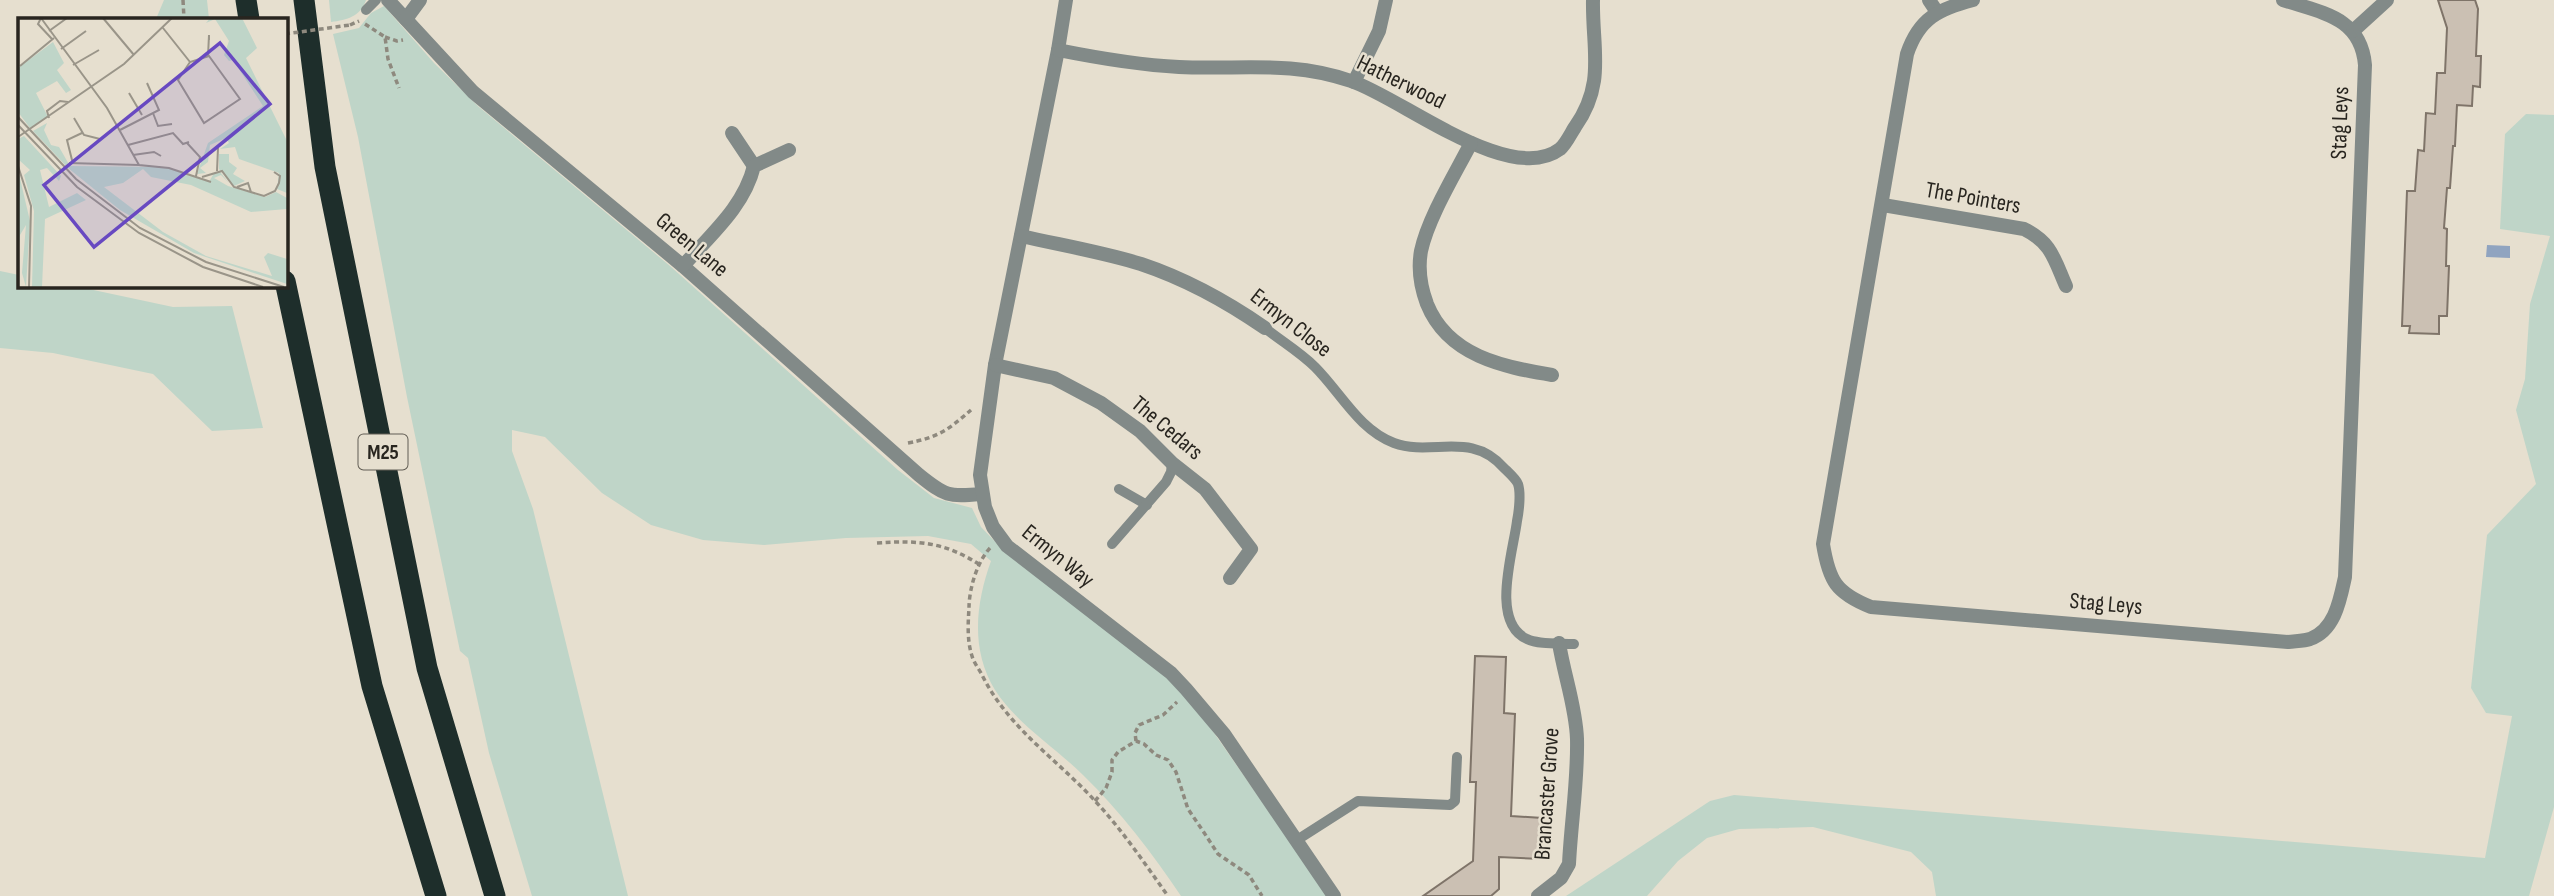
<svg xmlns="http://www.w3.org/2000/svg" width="2554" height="896" font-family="'Sofia Sans Condensed',sans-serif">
	<rect width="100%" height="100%" fill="#e6dfcf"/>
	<g fill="#bfd5c8">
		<polygon points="164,0 207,0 209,19 156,19"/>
		<path d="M329,0H366C361,16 347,20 331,22Z"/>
		<path d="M384,6L434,63L479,107L670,266L898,470L934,498L972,508L981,527L1008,555L1155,667L1191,700L1328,896H1181C1153,854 1120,811 1083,775C1056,748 1016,723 995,690C970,649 976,603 991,561L971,544L928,536L846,538L764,545L703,540L651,525L602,493L545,437L512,430V451L533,509L628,896H532L489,753L468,658L460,651L407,397L358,137L333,34L359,28L371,13Z"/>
		<polygon points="2526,114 2554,115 2554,807 2529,896 1936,896 1932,872 1911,852 1813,827 1739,829 1707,838 1678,861 1647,896 1566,896 1710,801 1734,795 2485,858 2512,716 2486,713 2471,688 2487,535 2536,484 2516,410 2525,379 2530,304 2550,236 2500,229 2505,134"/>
		<polygon points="0,271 19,275 19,285 70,285 173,307 232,306 263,428 212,431 153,374 53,353 0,348"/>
	</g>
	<polygon fill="#90a4c0" points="2487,245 2510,246 2510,258 2486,257"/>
	<g fill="#cbc0b3" stroke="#7f7469" stroke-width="2">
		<polygon points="2438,0 2475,0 2478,9 2476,56 2481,56 2480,87 2473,86 2472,106 2457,105 2455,146 2453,146 2450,188 2447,188 2444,228 2447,229 2446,266 2449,266 2447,316 2439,316 2439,334 2409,333 2410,326 2402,326 2407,191 2415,191 2418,150 2424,151 2426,113 2435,114 2437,73 2445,73 2447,28"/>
		<polygon points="1475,656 1506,657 1504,713 1515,714 1511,816 1542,818 1541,859 1499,857 1499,889 1491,896 1423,896 1473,861 1476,782 1470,782"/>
	</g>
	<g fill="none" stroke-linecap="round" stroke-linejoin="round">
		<g stroke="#8e897e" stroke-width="3.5" stroke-dasharray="5 3.5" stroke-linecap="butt">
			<polyline points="183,0 184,19"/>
			<polyline points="365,24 385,37 388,59 399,88"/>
			<polyline points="350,25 359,21"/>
			<polyline points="385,37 397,41 403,40"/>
			<path d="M908,443C939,437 948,430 971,410"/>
			<path d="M877,543C918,540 945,542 980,565"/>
			<path d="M990,548C977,562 969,589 969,608C968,623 967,641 972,656C974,663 979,669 982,675C1009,729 1057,759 1096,802C1123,831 1145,864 1168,896"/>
			<polyline points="1136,741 1135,733 1139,725 1163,715 1177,702"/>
			<polyline points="1095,801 1106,788 1112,772 1112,760 1118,752 1136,741 1144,744 1156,755 1168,760 1176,772 1188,809 1203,831 1218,854 1249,875 1262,896"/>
		</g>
		<g stroke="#828a88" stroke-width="10">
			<polyline points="366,10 376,0"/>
			<path d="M1265,328C1281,341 1300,352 1315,367C1341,393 1359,430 1394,443C1432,457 1471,430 1504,468C1508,472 1516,479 1518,484C1521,493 1519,511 1517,521C1513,553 1490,622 1527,639C1539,645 1560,643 1574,644"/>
			<polyline points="1119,489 1147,505"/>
			<polyline points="1112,544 1166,482 1171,472 1172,463"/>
			<polyline points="1297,840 1358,801 1450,805 1455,801 1457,757"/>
		</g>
		<g stroke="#828a88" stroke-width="14">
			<path d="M388,0L473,92L683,266L919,475C945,496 948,497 981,494"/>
			<polyline points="1066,0 1058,50 995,365 980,475 985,507 993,527 1007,546 1171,673 1186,689 1224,734 1334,896"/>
			<polyline points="1929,0 1937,12"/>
			<path d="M1973,0C1939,9 1919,18 1907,54L1823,544C1829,581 1836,593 1871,607L2288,642C2295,641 2304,641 2310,639C2335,630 2340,600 2345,577L2365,65C2361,17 2322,13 2283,0"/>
			<polyline points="406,19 420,0"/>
			<polyline points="2353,31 2387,0"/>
			<path d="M1058,50C1098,58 1138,65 1179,67C1240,70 1291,60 1351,81C1400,97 1510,187 1560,149C1566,144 1571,133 1575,127C1606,83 1592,49 1593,0"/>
			<polyline points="1354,82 1379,31 1386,0"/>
			<polyline points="732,133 754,166"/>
			<path d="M1471,143C1455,174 1428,218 1421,251C1418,268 1421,288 1427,304C1448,356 1503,367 1552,375"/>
			<path d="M1883,205L2024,229C2052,243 2054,259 2066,286"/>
			<path d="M1021,236C1060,245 1102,252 1141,264C1186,279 1226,301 1265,328"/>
			<path d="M683,266C710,235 744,207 754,166L789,150"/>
			<polyline points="995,365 1054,378 1101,403 1140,431 1172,463 1205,489 1251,549 1230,578"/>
			<path d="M1538,896L1561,878L1569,864C1571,823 1578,780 1577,739C1576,707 1564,675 1559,643"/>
		</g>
		<g stroke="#1e2e2b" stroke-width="21">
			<polyline points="246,0 249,19"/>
			<polyline points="304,0 325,167 427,668 495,896"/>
			<polyline points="285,281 372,686 436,896"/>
		</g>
		<polyline stroke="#8e897e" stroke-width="3.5" stroke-dasharray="5 3.5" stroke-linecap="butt" points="285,34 350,25"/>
	</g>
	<g text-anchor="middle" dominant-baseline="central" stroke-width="5" stroke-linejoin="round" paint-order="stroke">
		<rect fill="#e6dfcf" stroke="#615d54" stroke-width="2" x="358.5" y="434.5" width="49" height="35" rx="5"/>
		<g font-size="21" font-weight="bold" fill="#28251f">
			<text x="383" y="452">M25</text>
		</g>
		<g font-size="23" fill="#28251f" stroke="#e6dfcf">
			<text transform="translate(1401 82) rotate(26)">Hatherwood</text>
			<text transform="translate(2340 123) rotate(-88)">Stag Leys</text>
			<text transform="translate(1973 198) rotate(10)">The Pointers</text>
			<text transform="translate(692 245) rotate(40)">Green Lane</text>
			<text transform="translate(1291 323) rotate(38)">Ermyn Close</text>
			<text transform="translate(1167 428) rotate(40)">The Cedars</text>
			<text transform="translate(1058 556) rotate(39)">Ermyn Way</text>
			<text transform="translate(2106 604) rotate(5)">Stag Leys</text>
			<text transform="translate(1547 794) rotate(-86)">Brancaster Grove</text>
		</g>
	</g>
	<g transform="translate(18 18)">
		<rect width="270" height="270" fill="#e6dfcf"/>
		<path d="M192,0H224L239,30L228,40L269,123V175L259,171L261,155L221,141L217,129L202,131L211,125L208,120L192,127L190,144L182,150L188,155L179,156L190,125L245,88L215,42L211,43L206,37L211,23L197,1L188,5ZM35,24L46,45L39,52L53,72L48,75L39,63L18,75L30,99L12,110L0,94V50ZM29,105L26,112L33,127L41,129L52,148L147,149L191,164L196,155L202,154L211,165L203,157L196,160L210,168L247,179L258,174L269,180V191L233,194L173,167L133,159L125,151L105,165L86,169L145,214L188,238L254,258L246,239L250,235L269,241V266L176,235L102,192L50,150L15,113ZM6,118L43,158L41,163L29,150L22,152L31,189L59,175L68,182L27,201L24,269H14L16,193L6,157L12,152L0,141V121ZM201,136H211V144L219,150L215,156L227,163L216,168L201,151ZM0,152L12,203L8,269L4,255L8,207L2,217L0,238Z" fill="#bfd5c8"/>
		<path fill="none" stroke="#9a9589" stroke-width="2" d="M23,0L89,90L121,147L151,150L193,164M23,0L20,6L34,21M85,0L116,37M145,10L172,44M31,13L49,0M43,31L68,13M190,38L191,17V22M191,38L222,81L186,105L160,62L172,44ZM55,47L81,32M2,48L36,20M111,75L124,97M135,95L140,108L154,106M0,99L58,161L122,210L188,244L266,269M31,100L29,93L42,83L50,84M56,100L66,117L82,121M0,107L59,169L121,215L185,249L245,269M102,112L141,92L129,65M0,119L106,46L154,0M169,125L182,139L178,158M110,127L155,115L165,126L171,124M115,137L136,134L143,138M51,145L121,147M55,146L49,122L64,115M0,148L13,188L11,269M199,153L200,130M184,159L204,153L216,169L246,178L257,173L261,165L262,158L256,154M219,169L230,165L233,174"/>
		<path fill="#6849c1" fill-opacity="0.15" stroke="#6849c1" stroke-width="3.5" d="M202,25L252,86L76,229L26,167Z"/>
		<rect width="270" height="270" fill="none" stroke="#28251f" stroke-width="3.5"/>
	</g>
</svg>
